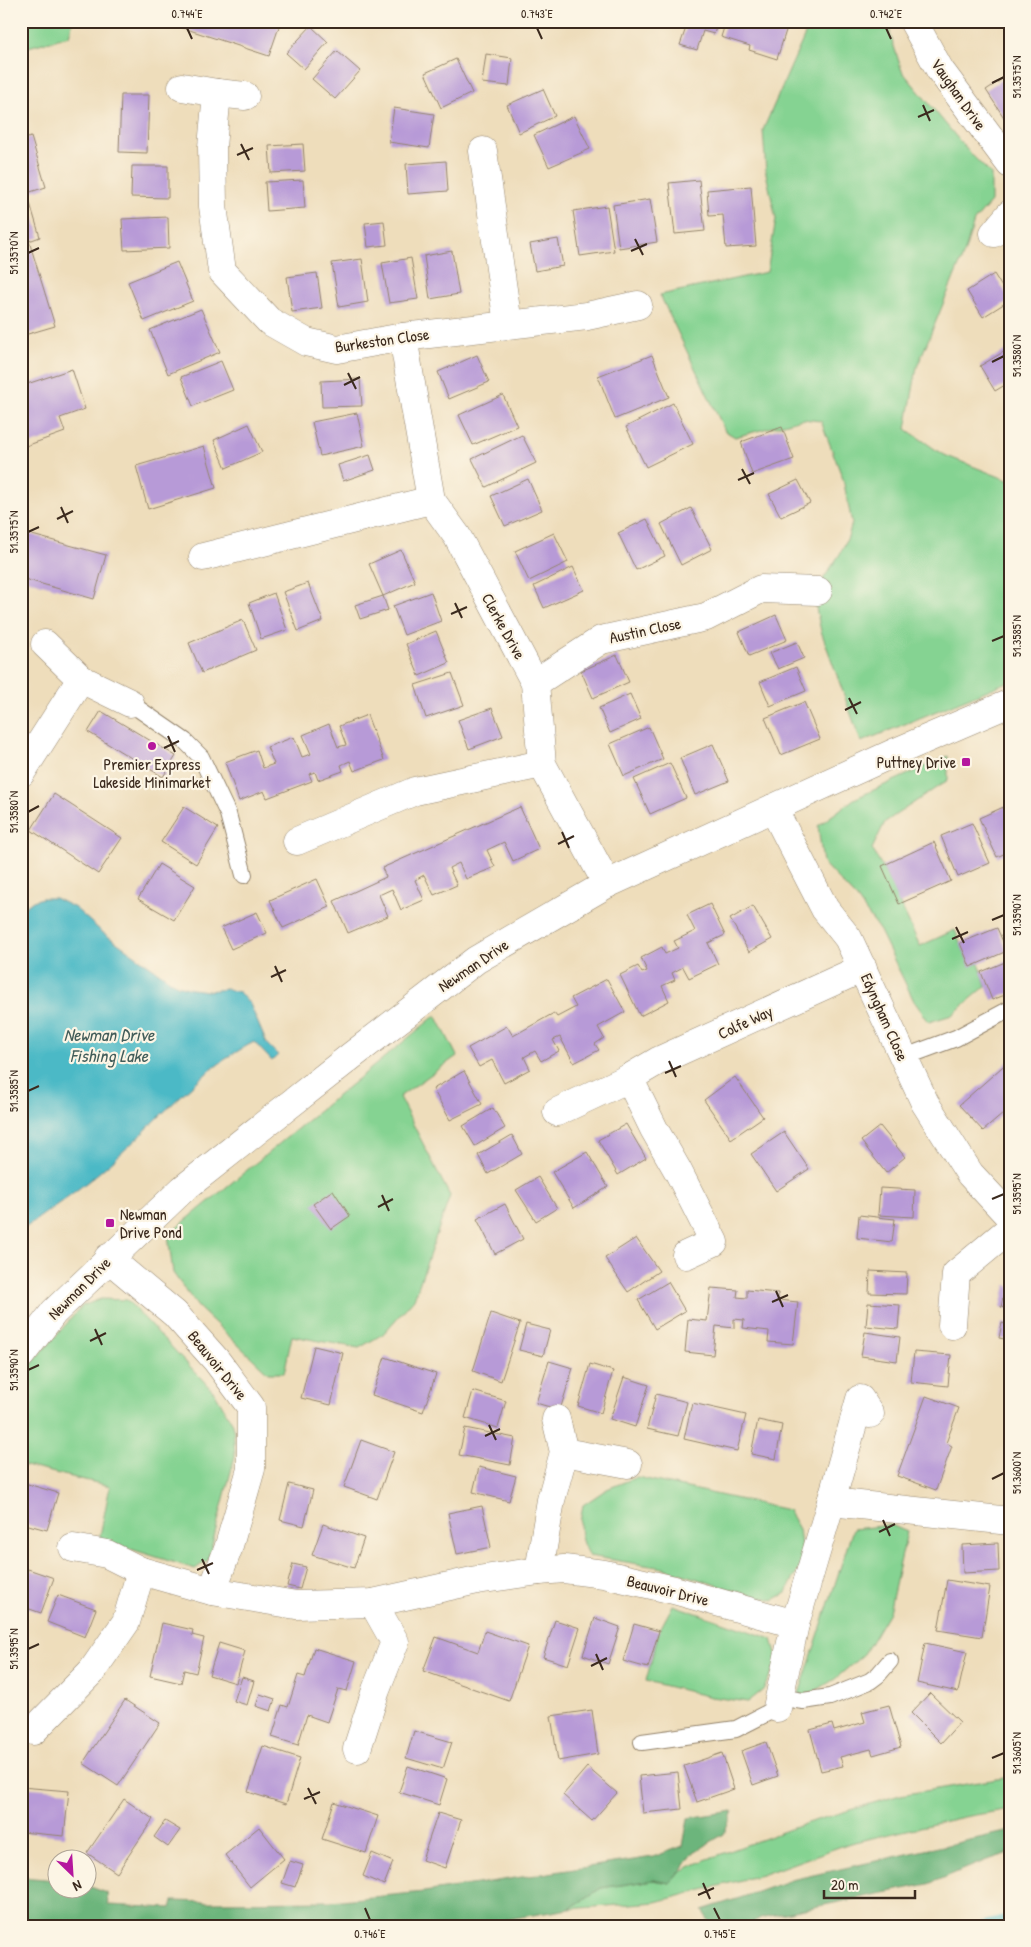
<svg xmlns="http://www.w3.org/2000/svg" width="1031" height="1947" font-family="'Patrick Hand',sans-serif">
	<rect width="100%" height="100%" fill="#fcf5e5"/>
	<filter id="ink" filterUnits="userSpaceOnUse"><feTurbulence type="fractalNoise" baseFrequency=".02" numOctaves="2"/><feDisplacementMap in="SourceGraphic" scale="10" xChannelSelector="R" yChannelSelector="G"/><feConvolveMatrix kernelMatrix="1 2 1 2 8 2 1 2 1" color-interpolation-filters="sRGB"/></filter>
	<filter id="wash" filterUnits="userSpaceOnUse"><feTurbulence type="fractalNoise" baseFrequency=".0096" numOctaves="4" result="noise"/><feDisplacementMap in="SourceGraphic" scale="20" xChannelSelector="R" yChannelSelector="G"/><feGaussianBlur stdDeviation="1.12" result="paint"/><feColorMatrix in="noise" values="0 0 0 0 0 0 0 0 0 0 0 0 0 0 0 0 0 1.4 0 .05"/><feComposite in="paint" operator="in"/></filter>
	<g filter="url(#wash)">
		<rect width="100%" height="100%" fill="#edb"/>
		<g fill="#85d392" stroke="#607e58">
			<polygon points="21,21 73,21 69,36 21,49"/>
			<polygon points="811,21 890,21 890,34 902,71 968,151 991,174 991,202 974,221 965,251 917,367 906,429 942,454 1010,481 1010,681 861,742 821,631 813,594 840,554 848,537 852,523 843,479 821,421 802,419 735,437 725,431 660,295 767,272 776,219 766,173 763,130"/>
			<polygon points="948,756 948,780 885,822 872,849 882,866 920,946 955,930 970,966 979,963 986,986 952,1015 929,1022 914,1001 880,931 857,899 823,863 818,826 854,799"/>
			<polygon points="436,1015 457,1056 399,1097 450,1196 414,1299 383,1334 359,1348 292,1336 284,1373 268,1373 198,1307 173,1273 168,1235"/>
			<polygon points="101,1299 127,1300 215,1393 233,1424 235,1456 208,1560 195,1569 121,1546 99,1541 110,1486 21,1465 21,1376 82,1306"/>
			<path d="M637,1477L788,1510L799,1529L803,1561L786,1593L773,1600L742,1593L663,1568L589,1556C578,1538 579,1525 583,1505L607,1489Z"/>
			<polygon points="891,1525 907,1532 889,1612 864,1654 835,1679 805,1697 798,1697 853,1529"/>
			<polygon points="673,1605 772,1639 778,1660 763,1690 748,1702 711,1697 646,1681 659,1631"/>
			<polygon points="1010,1777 1010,1809 964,1817 850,1843 761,1875 656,1902 569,1909 601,1888 654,1880 670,1883 681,1871 705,1860 807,1823 900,1795"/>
		</g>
		<g fill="#6cb57c" stroke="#54704d">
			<polygon points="733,1811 724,1834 694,1852 681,1871 670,1883 654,1880 601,1888 569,1909 467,1926 21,1926 21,1877 57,1880 58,1890 88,1890 88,1886 107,1893 108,1905 171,1908 173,1901 211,1902 331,1901 424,1892 653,1857 683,1846 688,1818"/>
			<polygon points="1010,1831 1010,1853 987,1860 928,1884 760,1918 748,1926 712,1926 702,1910 743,1897 791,1880"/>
		</g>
		<path fill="#4bb9c6" stroke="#437272" d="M42,898H55L75,908L102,932L177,985L192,989L207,991L227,989L239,992L250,1004L267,1044L278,1055L272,1061L254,1042C197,1071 157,1123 109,1164C82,1188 50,1209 21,1231V910L33,901Z"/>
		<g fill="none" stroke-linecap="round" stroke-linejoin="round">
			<polyline stroke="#4bb9c6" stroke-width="9" points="981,1926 1010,1919"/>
		</g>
		<g id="blocks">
			<g fill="#b79ad7">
				<polygon points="162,21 281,21 269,56"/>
				<polygon points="718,21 714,34 703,31 697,50 680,45 687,25 675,21"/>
				<polygon points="726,21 789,21 777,59 749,50 750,46 721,37"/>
				<polygon points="311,26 328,42 304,69 286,53"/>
				<polygon points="337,51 360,71 335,99 312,79"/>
				<polygon points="486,54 512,58 509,86 482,83"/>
				<polygon points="456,59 472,93 441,108 425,73"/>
				<polygon points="1010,74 1010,116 1005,119 986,90"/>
				<polygon points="543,89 555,116 519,133 507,105"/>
				<polygon points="121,95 149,95 147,153 119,152"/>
				<polygon points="394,108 434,114 429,148 389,142"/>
				<polygon points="574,116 590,149 549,167 534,135"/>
				<polygon points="31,137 46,187 27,193 40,237 29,241 55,326 21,336 21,140"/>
				<polygon points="303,144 305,171 271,173 269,146"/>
				<polygon points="446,161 448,191 408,194 406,164"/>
				<polygon points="132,166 168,166 168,198 131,197"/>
				<polygon points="303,180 305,208 267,211 265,182"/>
				<polygon points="699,180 705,231 675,234 669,183"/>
				<polygon points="751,186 756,246 726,248 723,215 709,216 707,190"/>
				<polygon points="650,199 657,242 619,248 613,205"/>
				<polygon points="607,206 614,251 580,256 573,211"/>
				<polygon points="168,217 169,248 124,250 122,219"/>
				<polygon points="384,221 387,245 368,247 365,223"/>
				<polygon points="558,239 563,266 535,271 530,244"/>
				<polygon points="452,251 459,294 430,299 424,256"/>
				<polygon points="411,258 418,299 389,303 382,263"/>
				<polygon points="362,259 368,302 339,307 332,263"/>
				<polygon points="177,262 193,301 144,321 128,282"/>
				<polygon points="317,273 322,308 292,312 287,277"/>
				<polygon points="994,274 1010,300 983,317 967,291"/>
				<polygon points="201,309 220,352 168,374 150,330"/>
				<polygon points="1010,348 1010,382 995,391 980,366"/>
				<polygon points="477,355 489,382 449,399 438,372"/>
				<polygon points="652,355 669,397 615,419 598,376"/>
				<polygon points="221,361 233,390 193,406 181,377"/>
				<polygon points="72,369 85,409 60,418 65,432 23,447 21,386"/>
				<polygon points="360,379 362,406 322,407 321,381"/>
				<polygon points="503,395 517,426 473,445 459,415"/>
				<polygon points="673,403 693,444 646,467 626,427"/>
				<polygon points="357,413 364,446 320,456 312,422"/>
				<polygon points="249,424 262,452 226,468 214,440"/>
				<polygon points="782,427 794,459 752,474 741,442"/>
				<polygon points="522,435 536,463 486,487 472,459"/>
				<polygon points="204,446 216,488 148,509 136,466"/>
				<polygon points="370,455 375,470 343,481 338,465"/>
				<polygon points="528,479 542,510 505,526 491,496"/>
				<polygon points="798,480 810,503 781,517 769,494"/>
				<polygon points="691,508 712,549 681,565 661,524"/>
				<polygon points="647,519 665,556 636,570 618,533"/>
				<polygon points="21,532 106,555 94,599 21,578"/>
				<polygon points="554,533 568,562 529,581 515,551"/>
				<polygon points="401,550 415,582 383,596 369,564"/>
				<polygon points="573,567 584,590 544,608 534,586"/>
				<polygon points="308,583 323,621 298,631 283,592"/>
				<polygon points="431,592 441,621 404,635 393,606"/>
				<polygon points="274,593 287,630 261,639 249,603"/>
				<polygon points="383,596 388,610 360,619 355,605"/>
				<polygon points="776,615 787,640 749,656 739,632"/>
				<polygon points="243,620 256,650 202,673 189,643"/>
				<polygon points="436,631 449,663 419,676 406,644"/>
				<polygon points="797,642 804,658 778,669 770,653"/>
				<polygon points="617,655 629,682 593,698 581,671"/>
				<polygon points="796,667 806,691 770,706 760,682"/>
				<polygon points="452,673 464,705 426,718 415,685"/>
				<polygon points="630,694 641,719 610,733 599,708"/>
				<polygon points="804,702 820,739 781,755 765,718"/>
				<polygon points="492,708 503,736 469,749 458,720"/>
				<polygon points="101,711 176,756 163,777 88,732"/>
				<polygon points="367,715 384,760 354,771 350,761 341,765 343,771 318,780 315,772 309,774 312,781 267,798 264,791 239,801 225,762 257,750 263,768 274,764 267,747 294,737 302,757 311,754 303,735 329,724 338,747 346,745 339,726"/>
				<polygon points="649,727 663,759 624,776 610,744"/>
				<polygon points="713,744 729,781 695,795 680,758"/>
				<polygon points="670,763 686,798 650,814 634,779"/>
				<polygon points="54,794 122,838 98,874 31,830"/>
				<polygon points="1008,805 1010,851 997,857 979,818"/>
				<polygon points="184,807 218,828 196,864 161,842"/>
				<polygon points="520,807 539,849 513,861 504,842 487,850 495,867 466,879 459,863 449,868 457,885 434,895 424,875 415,880 424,900 401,910 392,889 379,895 388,916 348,933 334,901 386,877 382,868"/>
				<polygon points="972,823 990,863 958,877 941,836"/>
				<polygon points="934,842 951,881 899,904 882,866"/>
				<polygon points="159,864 195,886 174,920 138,899"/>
				<polygon points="317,879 330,907 283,928 270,900"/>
				<polygon points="710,904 725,935 708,943 718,964 689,978 683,967 672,973 675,980 662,986 669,1001 640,1016 620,975 638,966 642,973 647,971 641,958 662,947 665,954 678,948 674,941 695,931 687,915"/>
				<polygon points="753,906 772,939 749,952 730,919"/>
				<polygon points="257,912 267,933 231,949 221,928"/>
				<polygon points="997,928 1007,951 970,967 960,943"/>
				<polygon points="1010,960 1010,993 992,1000 981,972"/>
				<polygon points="607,979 625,1012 598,1027 604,1038 595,1044 599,1050 574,1063 560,1037 553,1040 559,1051 541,1061 535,1051 524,1057 530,1069 504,1083 492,1060 479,1067 468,1048 507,1026 513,1036 554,1013 557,1017 576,1007 571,998"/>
				<polygon points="1010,1060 1010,1108 983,1131 959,1105"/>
				<polygon points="464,1071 482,1104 450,1120 433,1089"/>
				<polygon points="735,1077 763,1117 731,1139 704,1100"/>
				<polygon points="493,1108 505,1128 475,1146 463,1126"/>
				<polygon points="626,1124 646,1158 618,1175 598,1140"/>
				<polygon points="880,1126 905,1157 886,1173 861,1141"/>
				<polygon points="784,1132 809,1169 776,1191 751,1154"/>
				<polygon points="512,1135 522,1154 488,1174 478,1155"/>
				<polygon points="587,1152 608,1187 574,1208 552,1172"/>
				<polygon points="538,1177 557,1208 536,1221 516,1190"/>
				<polygon points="880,1188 915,1190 914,1217 878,1215"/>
				<polygon points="333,1190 350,1216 331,1229 313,1204"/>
				<polygon points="505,1204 523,1239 495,1254 477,1219"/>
				<polygon points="859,1215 895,1219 892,1242 857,1238"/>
				<polygon points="636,1238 659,1271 628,1292 605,1258"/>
				<polygon points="870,1271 907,1273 906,1294 869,1293"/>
				<polygon points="668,1282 685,1311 655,1329 638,1300"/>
				<polygon points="1006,1285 1010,1286 1010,1309 1001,1307"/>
				<polygon points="711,1288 738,1290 737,1297 747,1298 747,1290 778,1293 778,1300 798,1302 793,1344 768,1342 769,1331 743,1328 744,1320 734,1319 734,1328 716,1326 713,1355 685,1352 688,1319 707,1321"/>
				<polygon points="868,1303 900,1305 898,1329 866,1326"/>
				<polygon points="491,1313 520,1323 501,1381 473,1371"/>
				<polygon points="1002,1323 1010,1325 1010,1340 999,1338"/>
				<polygon points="526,1324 550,1330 543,1356 519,1350"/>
				<polygon points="865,1332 900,1337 897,1361 861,1356"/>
				<polygon points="314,1346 343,1353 331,1405 301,1398"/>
				<polygon points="914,1352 951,1355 948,1386 911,1382"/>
				<polygon points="385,1357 436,1374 423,1412 372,1395"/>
				<polygon points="549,1361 573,1368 560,1410 536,1403"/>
				<polygon points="590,1364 613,1371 601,1413 578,1406"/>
				<polygon points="624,1377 649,1385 635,1427 610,1419"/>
				<polygon points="473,1391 506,1401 498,1428 465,1418"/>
				<polygon points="656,1394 687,1402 678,1436 647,1429"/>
				<polygon points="926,1396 959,1408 946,1443 952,1446 936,1490 897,1476"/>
				<polygon points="692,1403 746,1415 737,1451 684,1439"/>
				<polygon points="758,1420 782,1425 776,1459 751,1454"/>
				<polygon points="465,1428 515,1438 510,1465 459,1455"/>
				<polygon points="361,1440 394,1452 377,1499 344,1487"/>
				<polygon points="479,1467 516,1476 509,1501 473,1492"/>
				<polygon points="21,1482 58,1493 47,1530 21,1523"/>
				<polygon points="289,1484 313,1490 304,1526 280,1520"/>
				<polygon points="482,1506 491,1547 457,1554 448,1513"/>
				<polygon points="323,1524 364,1538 354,1568 312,1555"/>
				<polygon points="998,1543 999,1571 963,1573 962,1545"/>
				<polygon points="293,1564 306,1567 300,1589 287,1586"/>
				<polygon points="28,1569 54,1578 41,1613 21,1606 21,1586"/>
				<polygon points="947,1580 990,1587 982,1637 938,1630"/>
				<polygon points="58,1595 96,1609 85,1637 47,1622"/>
				<polygon points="595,1618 620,1627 608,1664 583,1655"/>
				<polygon points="555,1620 580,1628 568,1665 543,1657"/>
				<polygon points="162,1623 193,1630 192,1635 204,1638 196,1673 184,1670 181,1683 150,1676"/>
				<polygon points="634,1624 659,1631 648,1668 623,1661"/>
				<polygon points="485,1631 528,1646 509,1701 423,1671 436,1637 478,1652"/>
				<polygon points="219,1643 245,1651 236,1683 209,1675"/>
				<polygon points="925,1643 967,1652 958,1692 917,1683"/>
				<polygon points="314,1648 356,1661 347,1691 338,1689 327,1722 307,1715 298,1745 272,1737 282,1705 288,1707 298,1675 305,1677"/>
				<polygon points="242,1677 254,1681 247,1705 234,1701"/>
				<polygon points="930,1693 960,1722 941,1743 911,1713"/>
				<polygon points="260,1694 275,1699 271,1711 256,1706"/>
				<polygon points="125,1700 160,1723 118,1786 83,1763"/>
				<polygon points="889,1705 901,1747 873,1755 871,1749 840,1757 843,1766 821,1771 810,1730 832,1724 834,1731 865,1722 862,1712"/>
				<polygon points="592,1710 598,1754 558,1761 551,1716"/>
				<polygon points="414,1731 452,1742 443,1769 406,1758"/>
				<polygon points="766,1742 778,1776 753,1785 741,1751"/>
				<polygon points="263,1746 300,1758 286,1804 248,1792"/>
				<polygon points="722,1753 734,1789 697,1802 684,1766"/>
				<polygon points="408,1766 447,1779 439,1805 399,1792"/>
				<polygon points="587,1767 617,1793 592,1821 563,1795"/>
				<polygon points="678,1772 682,1809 643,1813 639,1776"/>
				<polygon points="21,1787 69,1791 64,1836 21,1832"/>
				<polygon points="124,1799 153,1819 117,1873 87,1853"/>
				<polygon points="334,1802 378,1816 366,1853 322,1839"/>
				<polygon points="438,1813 461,1820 445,1868 422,1860"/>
				<polygon points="165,1821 180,1830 168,1847 154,1837"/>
				<polygon points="259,1827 284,1859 250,1887 225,1855"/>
				<polygon points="372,1853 393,1862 384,1885 363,1876"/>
				<polygon points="290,1861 303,1865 295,1887 282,1883"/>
			</g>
		</g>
	</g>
	<g filter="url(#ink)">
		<use href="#blocks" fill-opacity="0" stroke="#94846c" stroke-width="1"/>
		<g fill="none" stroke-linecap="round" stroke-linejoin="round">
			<g stroke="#94846c" stroke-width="18">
				<g id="lane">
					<polyline points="130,703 185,741 201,757 228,814 244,875"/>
					<polyline points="902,1058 956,1038 1010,1009"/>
					<polyline points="779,1697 803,1701 830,1697 870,1681 878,1675 890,1661"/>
					<polyline points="642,1742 736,1729 777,1708"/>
				</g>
			</g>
			<g stroke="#94846c" stroke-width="29">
				<g id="street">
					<polyline points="913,21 940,70 1010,164"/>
					<polyline points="182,87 217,93 245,96"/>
					<polyline points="217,93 212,147 213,206 222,271 269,321 306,342 337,349 403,337 587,316 638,305"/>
					<polyline points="483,151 508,324"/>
					<polyline points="994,233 1010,214"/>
					<polyline points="403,337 431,500 457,536 535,683 542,764 607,884"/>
					<polyline points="203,557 431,500"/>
					<polyline points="45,644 81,679"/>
					<polyline points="535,683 601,640 706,617 761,589 818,591"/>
					<polyline points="21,773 81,679 130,703"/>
					<polyline points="773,808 825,909 848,938 925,1103 970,1174 1010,1217"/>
					<polyline points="297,841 415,791 542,764"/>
					<polyline points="629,1078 654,1129 678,1171 714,1242 686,1255"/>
					<polyline points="557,1112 629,1078 658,1061 863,968"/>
					<polyline points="108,1258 175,1314 216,1360 251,1407 251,1469 228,1549 212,1591"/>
					<polyline points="952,1325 956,1274 1010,1229"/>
					<polyline points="21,1355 54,1312 183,1189 350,1057 476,960 607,884 898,751 1010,703"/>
					<polyline points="564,1452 628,1464"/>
					<polyline points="831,1502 860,1399 870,1414"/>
					<polyline points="73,1548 107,1554 141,1571 212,1591 296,1605 373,1603 477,1580 539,1571 564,1569 604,1574 674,1590 795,1624 831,1502 1010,1521"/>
					<polyline points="539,1571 551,1500 564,1452 556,1419"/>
					<polyline points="777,1708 795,1624"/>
					<polyline points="33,1731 92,1671 126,1622 141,1571"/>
					<polyline points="357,1749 376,1690 395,1642 373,1603"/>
				</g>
			</g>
			<use href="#lane" stroke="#fff" stroke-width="16"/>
			<use href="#street" stroke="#fff" stroke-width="28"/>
		</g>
	</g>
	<path fill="none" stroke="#3b2a1e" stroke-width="2" d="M187,28L192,39M537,28L542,39M886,28L891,39M992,83L1004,77M923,105L930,121M918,117L934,110M241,144L249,160M237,155L253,148M635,239L643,255M631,251L647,244M28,253L39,248M992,362L1004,356M348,373L356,389M344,385L360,377M742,469L750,484M738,480L754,473M61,507L68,523M57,519L73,511M28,532L39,527M455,603L462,618M451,614L467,607M992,641L1004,636M849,698L857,714M845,710L861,702M168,736L175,752M164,748L179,741M28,812L39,806M562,832L569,848M558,844L574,836M992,920L1004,915M956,927L964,943M952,939L968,932M275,966L282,982M271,977L286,970M669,1061L676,1077M665,1073L681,1066M28,1091L39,1086M382,1195L389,1211M992,1199L1004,1194M378,1207L393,1199M776,1291L783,1307M772,1302L788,1295M95,1329L102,1345M90,1341L106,1333M28,1370L39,1365M489,1425L496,1440M485,1436L500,1429M992,1479L1004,1473M883,1520L890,1536M879,1532L895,1524M202,1559L209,1574M197,1570L213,1563M28,1649L39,1644M596,1654L603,1670M591,1666L607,1658M992,1758L1004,1753M308,1788L316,1804M304,1799L320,1792M703,1883L710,1899M698,1895L714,1888M365,1908L370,1920M714,1908L720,1920"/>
	<g fill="#b5179e" stroke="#fcf5e5" stroke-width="2">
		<circle cx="152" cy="746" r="5"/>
		<rect x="961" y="757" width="10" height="10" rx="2.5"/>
		<rect x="105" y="1218" width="10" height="10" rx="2.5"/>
	</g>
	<g text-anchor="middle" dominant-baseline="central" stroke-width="4.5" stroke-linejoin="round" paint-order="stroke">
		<g font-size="16" fill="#3b2a1e" stroke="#fcf5e5">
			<text transform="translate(959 94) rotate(55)">Vaughan Drive</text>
			<text transform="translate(382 340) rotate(-8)">Burkeston Close</text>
			<text transform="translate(504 626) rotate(61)">Clerke Drive</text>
			<text transform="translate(645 630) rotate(-12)">Austin Close</text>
			<text transform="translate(473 965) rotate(-34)">Newman Drive</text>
			<text transform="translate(885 1017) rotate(66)">Edyngham Close</text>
			<text transform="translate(745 1022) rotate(-25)">Colfe Way</text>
			<text transform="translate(79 1288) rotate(-45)">Newman Drive</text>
			<text transform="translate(218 1365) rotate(51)">Beauvoir Drive</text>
			<text transform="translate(668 1590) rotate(14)">Beauvoir Drive</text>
		</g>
		<g font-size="16" fill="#3b2a1e" stroke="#fcf5e5" text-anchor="end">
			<text x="956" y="762">Puttney Drive</text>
			<text x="152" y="764" text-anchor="middle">Premier Express<tspan x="152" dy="18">Lakeside Minimarket</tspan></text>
			<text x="120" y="1214" text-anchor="start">Newman<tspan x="120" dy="18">Drive Pond</tspan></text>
		</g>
		<g font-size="18" font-style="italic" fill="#415c59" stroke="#fcf5e5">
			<text x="109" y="1034">Newman Drive<tspan x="109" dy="21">Fishing Lake</tspan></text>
		</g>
	</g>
	<rect width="1031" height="1947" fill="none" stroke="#fcf5e5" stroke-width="55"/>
	<g transform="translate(72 1874) rotate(155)"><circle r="24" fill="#fcf5e5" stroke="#afa495"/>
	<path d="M0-4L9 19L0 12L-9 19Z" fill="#b5179e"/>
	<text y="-8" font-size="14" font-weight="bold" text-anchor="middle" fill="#3b2a1e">N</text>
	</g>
	<path d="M824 1890v8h91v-8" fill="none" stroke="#3b2a1e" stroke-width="2.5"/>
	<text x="831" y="1890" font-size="15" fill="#3b2a1e" stroke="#fcf5e5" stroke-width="4" paint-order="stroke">20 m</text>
	<rect x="28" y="28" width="976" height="1892" fill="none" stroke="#3b2a1e" stroke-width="2"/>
	<g font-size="12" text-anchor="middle" fill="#3b2a1e">
		<text x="187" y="18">0.744°E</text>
		<text x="537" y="18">0.743°E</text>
		<text x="886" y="18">0.742°E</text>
		<text transform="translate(1017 77) rotate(-90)" y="4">51.3575°N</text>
		<text transform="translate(14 253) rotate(-90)" y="4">51.3570°N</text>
		<text transform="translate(1017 356) rotate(-90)" y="4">51.3580°N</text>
		<text transform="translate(14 532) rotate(-90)" y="4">51.3575°N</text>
		<text transform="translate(1017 636) rotate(-90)" y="4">51.3585°N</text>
		<text transform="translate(14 812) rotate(-90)" y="4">51.3580°N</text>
		<text transform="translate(1017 915) rotate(-90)" y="4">51.3590°N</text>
		<text transform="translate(14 1091) rotate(-90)" y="4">51.3585°N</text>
		<text transform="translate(1017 1194) rotate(-90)" y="4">51.3595°N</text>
		<text transform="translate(14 1370) rotate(-90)" y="4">51.3590°N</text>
		<text transform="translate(1017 1473) rotate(-90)" y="4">51.3600°N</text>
		<text transform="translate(14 1649) rotate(-90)" y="4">51.3595°N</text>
		<text transform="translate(1017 1753) rotate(-90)" y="4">51.3605°N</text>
		<text x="370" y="1938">0.746°E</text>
		<text x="720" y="1938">0.745°E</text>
	</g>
</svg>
